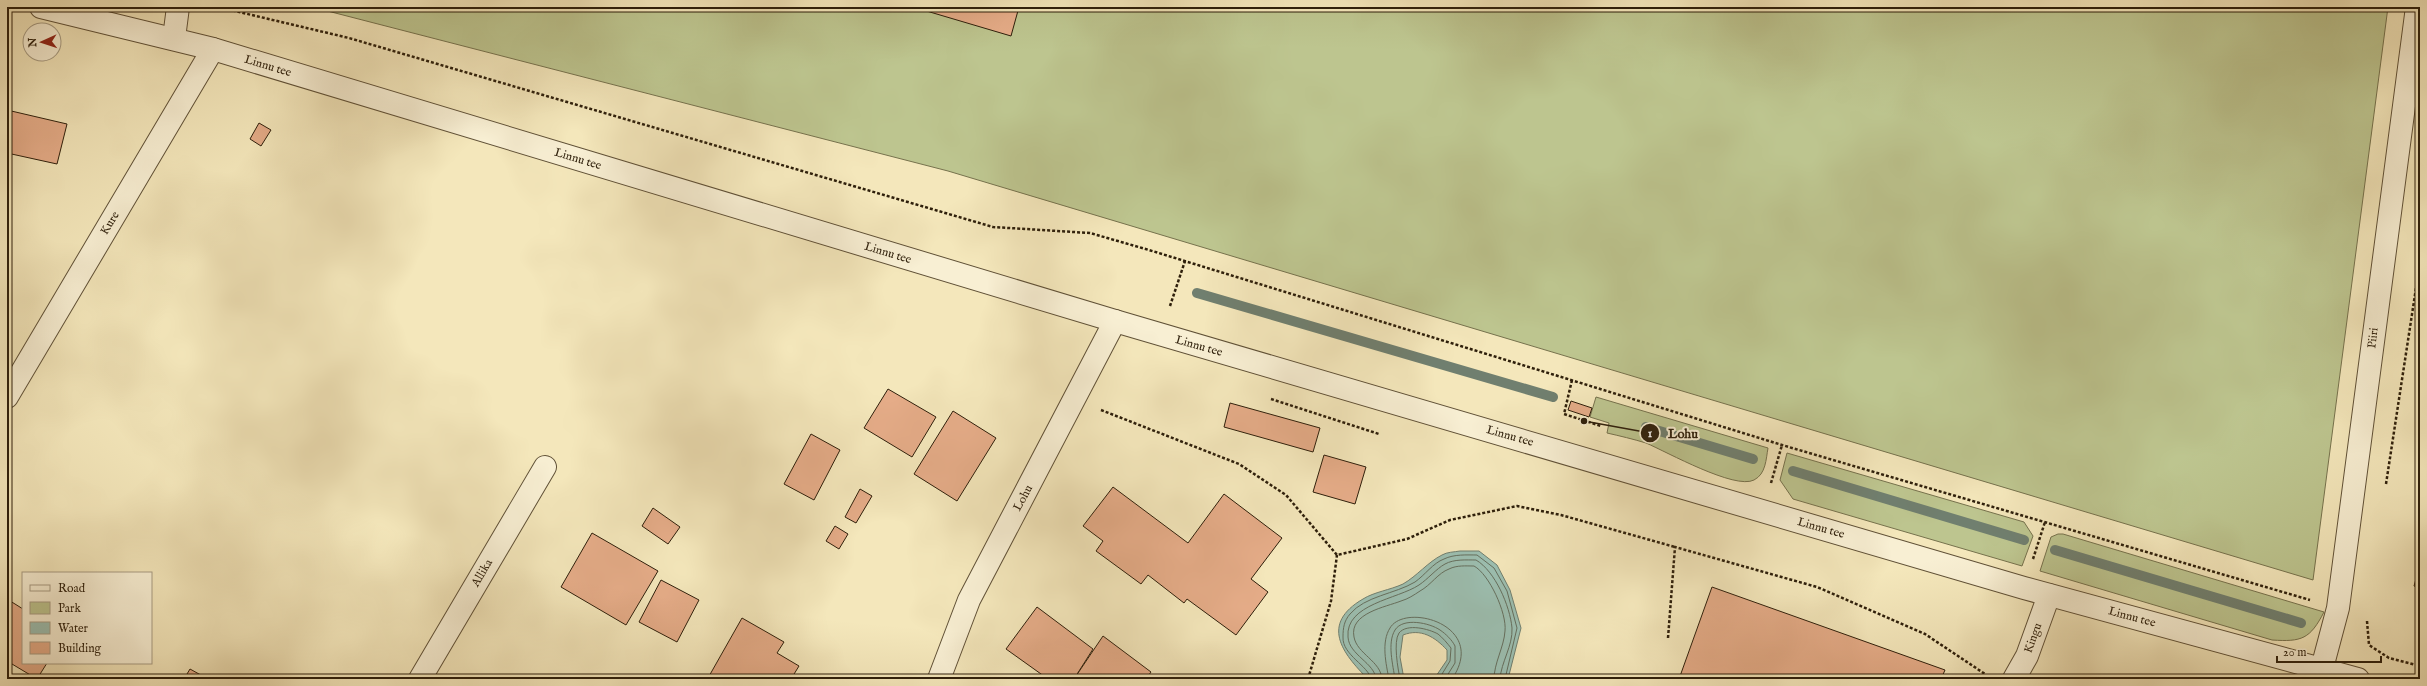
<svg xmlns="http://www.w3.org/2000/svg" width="2427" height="686" font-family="'IM FELL English',serif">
	<rect width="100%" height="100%" fill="#f4e7bb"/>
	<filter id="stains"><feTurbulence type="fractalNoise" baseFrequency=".005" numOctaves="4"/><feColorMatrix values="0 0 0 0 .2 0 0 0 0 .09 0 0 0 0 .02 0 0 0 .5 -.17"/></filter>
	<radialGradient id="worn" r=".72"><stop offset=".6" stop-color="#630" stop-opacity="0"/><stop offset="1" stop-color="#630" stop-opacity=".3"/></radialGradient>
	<g fill="#bdc58f" stroke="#76724d">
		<polygon points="312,7 2388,7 2313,580 948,171"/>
		<path d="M1596,397L1768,448C1766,459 1766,474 1754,480C1735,490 1667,452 1646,443C1633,439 1620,436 1607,433L1609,423L1590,417Z"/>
		<polygon points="1787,453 2024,522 2033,536 2022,566 1793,499 1780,480"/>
		<path d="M2058,534H2063L2324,612C2310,639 2302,642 2272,640L2040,571L2051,537Z"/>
	</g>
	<path fill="#9cbfb1" stroke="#707f6f" d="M1460,551H1479L1497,565L1510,590L1521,628L1508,679H1434L1447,660V650C1435,637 1421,628 1403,635L1400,657L1404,679H1368C1342,653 1320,624 1363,599C1374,592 1390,590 1403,584C1417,576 1428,562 1442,555C1447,552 1454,552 1460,551Z"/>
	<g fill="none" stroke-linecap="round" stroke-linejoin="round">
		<g stroke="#656f5e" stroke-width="1">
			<path d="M1371,679C1369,666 1342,655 1343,637C1343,628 1344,621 1350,614C1365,596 1395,594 1415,582C1425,575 1433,563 1444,559C1454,554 1467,555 1477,555L1494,568L1507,591L1517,628L1505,679"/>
			<path d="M1376,679C1375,663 1349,655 1348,637C1345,604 1398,599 1419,585C1428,579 1436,569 1445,564C1454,559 1466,560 1476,560C1495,571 1510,606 1512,628C1513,646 1501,662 1500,679"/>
			<path d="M1382,679C1381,661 1357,654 1354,637C1349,613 1386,607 1401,601C1408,599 1414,595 1420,591C1431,585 1438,573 1449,569C1457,565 1466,566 1474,566C1489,574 1507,613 1505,631C1504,647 1494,663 1494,679"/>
			<path d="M1389,679C1386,664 1381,642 1390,628C1405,602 1489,625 1452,679"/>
			<path d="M1395,679C1393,665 1387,643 1395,630C1403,617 1430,623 1440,630C1446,634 1452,640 1455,646V663L1445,679"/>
			<path d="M1400,679C1398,669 1393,642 1399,633C1407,623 1429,629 1438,634C1443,638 1447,643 1451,648L1450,661L1439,679"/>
		</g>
		<g stroke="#707f6f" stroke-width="10">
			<polyline points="1197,293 1553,397"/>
			<polyline points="1646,427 1753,459"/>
			<polyline points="1793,471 2024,540"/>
			<polyline points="2055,550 2301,623"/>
		</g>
	</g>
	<g fill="#e5ac88" stroke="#2e1f0b">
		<polygon points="913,7 1019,7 1011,36"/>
		<polygon points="7,110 67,124 57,164 7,153"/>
		<polygon points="259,123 271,130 261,146 250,139"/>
		<polygon points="888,389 936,417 912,457 864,428"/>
		<polygon points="1571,401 1592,408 1589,417 1568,410"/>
		<polygon points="1230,403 1320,428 1313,452 1224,427"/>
		<polygon points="953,411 996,438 957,501 914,474"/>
		<polygon points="811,434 840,450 814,500 784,484"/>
		<polygon points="1324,455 1366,467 1355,504 1313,492"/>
		<polygon points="1113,487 1188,543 1224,494 1282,538 1251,579 1268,592 1236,635 1187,599 1184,603 1148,575 1141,584 1096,551 1103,541 1083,526"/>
		<polygon points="860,489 872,496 856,523 845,517"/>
		<polygon points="653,508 680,527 668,544 642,526"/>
		<polygon points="835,526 848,534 839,549 826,541"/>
		<polygon points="592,533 658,571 626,625 561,587"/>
		<polygon points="2420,565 2420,588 2414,586"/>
		<polygon points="661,580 699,600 677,642 639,622"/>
		<polygon points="1712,587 1945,670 1941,679 1679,679"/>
		<polygon points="7,599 23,609 23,663 47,663 37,679 7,661"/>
		<polygon points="1037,607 1093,649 1074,679 1048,679 1006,649"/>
		<polygon points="742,618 784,642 777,653 799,666 791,679 708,678"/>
		<polygon points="1103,636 1151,672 1146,679 1074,679"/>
		<polygon points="190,669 208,679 184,679"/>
	</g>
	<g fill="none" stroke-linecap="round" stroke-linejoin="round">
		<g stroke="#605137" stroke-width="24">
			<g id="minor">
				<polyline points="174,38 178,7"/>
				<polyline points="7,397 213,49"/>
				<polyline points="2322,668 2338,608 2417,7"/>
				<polyline points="420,679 545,467"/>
				<polyline points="939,679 969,600 1115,321"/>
				<polyline points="2014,679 2027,656 2049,595"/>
			</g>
		</g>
		<g stroke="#605137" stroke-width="24">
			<polyline id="tertiary" points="41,7 213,49 1115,321 2024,588 2358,679"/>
		</g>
		<g stroke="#2e1f0b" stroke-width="2.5" stroke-dasharray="3 2" stroke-linecap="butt">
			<polyline points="218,7 349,38 993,227 1090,233 1149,250 1782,445 2310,600"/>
			<polyline points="1170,306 1185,261"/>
			<polyline points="1572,380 1564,414 1601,426"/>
			<polyline points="1271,399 1379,434"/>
			<polyline points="1101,410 1239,464 1286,495 1337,555 1407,539 1450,520 1517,506 1561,515 1675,547"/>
			<polyline points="1771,483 1782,445"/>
			<polyline points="2386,484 2420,262"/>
			<polyline points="2033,559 2045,522"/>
			<polyline points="2367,621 2369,645 2389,658 2420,666"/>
			<polyline points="1668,638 1675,547 1817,587 1925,634 1985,674"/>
			<polyline points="1308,679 1331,601 1337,555"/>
		</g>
		<use href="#minor" stroke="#f8efd3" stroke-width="22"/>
		<use href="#tertiary" stroke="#f8efd3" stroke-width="22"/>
	</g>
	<g text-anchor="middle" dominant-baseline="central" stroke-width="4" stroke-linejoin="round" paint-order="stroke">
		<g font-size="12" fill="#2e1f0b" stroke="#f8efd3">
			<text transform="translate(268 66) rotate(17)">Linnu tee</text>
			<text transform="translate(578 159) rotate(17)">Linnu tee</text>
			<text transform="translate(110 223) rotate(-59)">Kure</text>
			<text transform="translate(888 253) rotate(17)">Linnu tee</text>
			<text transform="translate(2373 338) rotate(-83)">Piiri</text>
			<text transform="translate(1199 346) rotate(16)">Linnu tee</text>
			<text transform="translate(1510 436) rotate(16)">Linnu tee</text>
			<text transform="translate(1023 498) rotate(-62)">Lohu</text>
			<text transform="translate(1821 528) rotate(16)">Linnu tee</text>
			<text transform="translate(482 573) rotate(-59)">Allika</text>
			<text transform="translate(2132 617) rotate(15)">Linnu tee</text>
			<text transform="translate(2033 638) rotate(-70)">Kingu</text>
		</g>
	</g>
	<path fill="none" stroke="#2e1f0b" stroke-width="1.5" d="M1584 421L1650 433"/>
	<g fill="#2e1f0b" stroke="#f8efd3" stroke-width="1.5">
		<circle cx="1584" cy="421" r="4"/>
		<circle cx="1650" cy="433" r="10"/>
	</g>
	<g font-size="12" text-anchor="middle" font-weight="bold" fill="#fff">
		<text x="1650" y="437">1</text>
	</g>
	<g font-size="13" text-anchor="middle" font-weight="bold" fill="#2e1f0b" stroke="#f8efd3" stroke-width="4" stroke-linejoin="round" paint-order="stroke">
		<text x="1683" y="438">Lohu</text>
	</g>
	<rect width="2427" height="686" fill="none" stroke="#f4e7bb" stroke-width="24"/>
	<rect x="8" y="8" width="2411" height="670" fill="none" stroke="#2e1f0b" stroke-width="2"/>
	<rect x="12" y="12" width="2403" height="662" fill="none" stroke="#2e1f0b"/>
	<rect x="22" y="572" width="130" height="92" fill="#f8efd3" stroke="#a79c83"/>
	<rect x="30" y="585" width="20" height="6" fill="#f8efd3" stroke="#a79c83"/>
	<text x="58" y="592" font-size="12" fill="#2e1f0b">Road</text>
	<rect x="30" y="602" width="20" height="12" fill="#bdc58f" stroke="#a79c83"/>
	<text x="58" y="612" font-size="12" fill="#2e1f0b">Park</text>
	<rect x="30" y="622" width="20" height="12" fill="#9cbfb1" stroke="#a79c83"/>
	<text x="58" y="632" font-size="12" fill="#2e1f0b">Water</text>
	<rect x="30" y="642" width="20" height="12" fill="#e5ac88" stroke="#a79c83"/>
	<text x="58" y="652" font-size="12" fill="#2e1f0b">Building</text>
	<g transform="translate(42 42) rotate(267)"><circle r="19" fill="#f8efd3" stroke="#a79c83"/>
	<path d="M0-3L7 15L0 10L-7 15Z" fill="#8f2418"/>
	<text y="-6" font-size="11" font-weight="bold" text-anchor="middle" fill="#2e1f0b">N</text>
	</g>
	<path d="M2277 656v6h104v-6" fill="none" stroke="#2e1f0b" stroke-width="2"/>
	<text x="2283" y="656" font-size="12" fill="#2e1f0b" stroke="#f8efd3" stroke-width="3" paint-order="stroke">20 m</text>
	<rect width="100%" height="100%" filter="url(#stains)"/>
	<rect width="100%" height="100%" fill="url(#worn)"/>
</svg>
